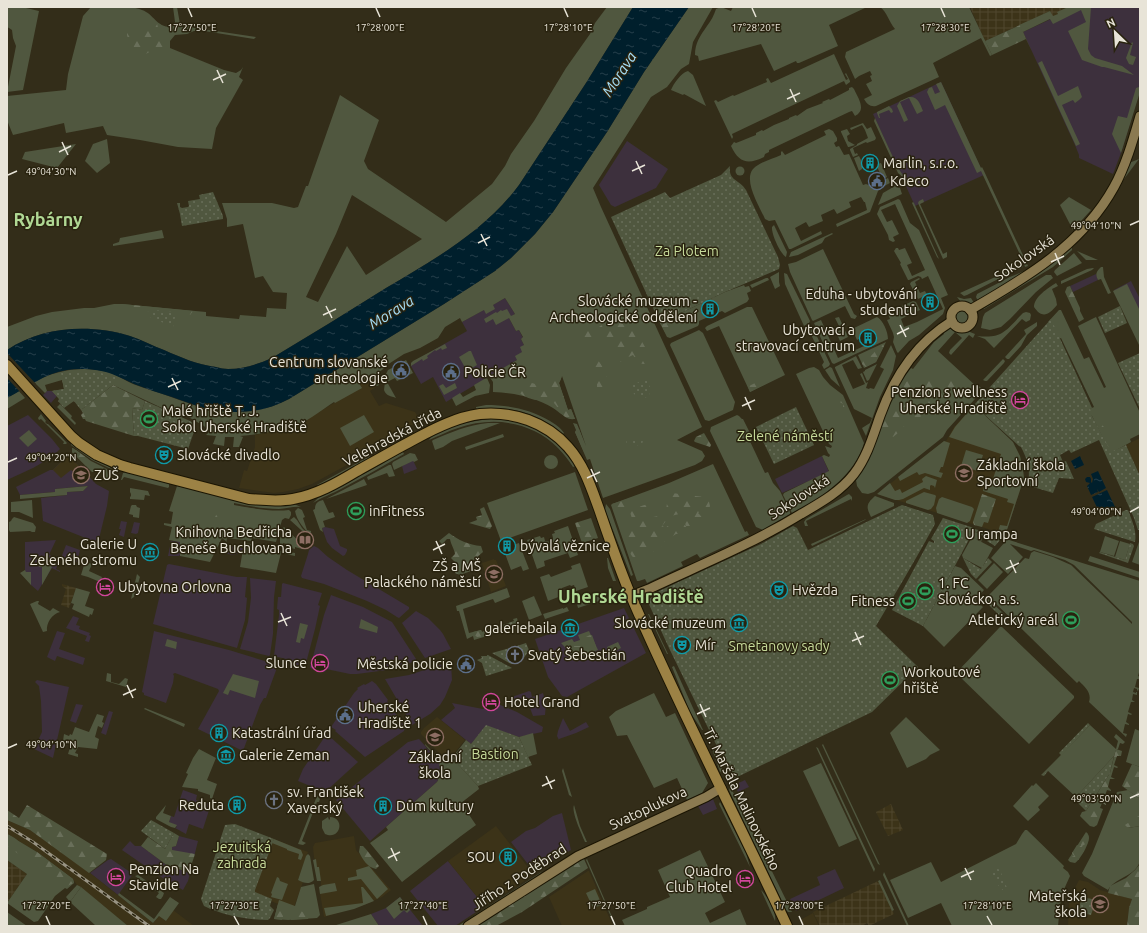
<svg xmlns="http://www.w3.org/2000/svg" width="1147" height="933" font-family="Ubuntu,sans-serif">
	<defs>
		<pattern id="industrial-grid" width="8" height="8" patternUnits="userSpaceOnUse"><rect width="8" height="8" fill="#3c3318"/><path d="M0 4h8M4 0v8" fill="none" stroke="#4f472e"/></pattern>
		<pattern id="forest-firs" width="22" height="20" patternUnits="userSpaceOnUse"><rect width="22" height="20" fill="#50573f"/><path d="M5 1l3.5 6h-7zM16 11l3.5 6h-7z" fill="#696f5a"/></pattern>
		<pattern id="park-dots" width="8" height="8" patternUnits="userSpaceOnUse"><rect width="8" height="8" fill="#50573f"/><path d="M2 2h.1M6 6h.1" fill="none" stroke="#696f5a" stroke-width="1.8" stroke-linecap="round"/></pattern>
		<pattern id="water-ripples" width="26" height="14" patternUnits="userSpaceOnUse"><rect width="26" height="14" fill="#001f2c"/><path d="M2 4q2-2 4 0t4 0M15 11q2-2 4 0t4 0" fill="none" stroke="#253f4a"/></pattern>
	</defs>
	<rect width="100%" height="100%" fill="#332d19"/>
	<g fill="#3d303d">
		<polygon points="1077,7 1140,7 1140,90 1121,153 1113,174 1079,158 1079,155 1075,145 1023,32"/>
		<polygon points="941,82 984,175 915,206 873,114"/>
		<polygon points="627,141 668,169 656,188 615,207 611,205 599,185"/>
		<polygon points="1096,274 1098,280 1073,292 1070,286"/>
		<polygon points="1131,281 1140,299 1140,319 1131,324 1114,290"/>
		<polygon points="505,298 515,314 509,318 516,331 519,330 523,338 521,339 524,345 522,352 517,360 446,402 433,377 421,384 411,366 411,363 467,331 462,322"/>
		<polygon points="47,391 52,391 57,396 51,403 43,395"/>
		<polygon points="28,415 52,439 60,449 52,457 33,468 7,480 7,453 8,452 7,449 7,426"/>
		<polygon points="68,455 96,484 109,491 107,506 98,543 43,521 41,498 67,495 67,492 83,491 88,486 55,489 55,492 20,495 16,487 50,470 53,470"/>
		<polygon points="822,456 829,472 782,493 775,479"/>
		<polygon points="413,460 417,469 404,474 402,466"/>
		<polygon points="121,521 127,522 124,537 119,535 121,529 119,529"/>
		<polygon points="134,522 140,523 138,533 136,534 131,533"/>
		<polygon points="325,527 334,529 340,546 347,549 347,551 345,555 343,556 332,548 327,542 322,528"/>
		<polygon points="56,540 49,555 60,559 56,569 60,571 60,572 52,568 38,591 31,585 25,571 25,542"/>
		<polygon points="171,541 180,541 180,555 179,556 168,556"/>
		<polygon points="66,545 80,550 77,562 72,561 70,567 64,565 66,559 61,558"/>
		<polygon points="225,545 243,548 243,552 233,555 224,553"/>
		<polygon points="314,546 318,548 328,557 347,570 409,607 409,609 399,618 397,617 386,610 367,601 324,584 302,578 301,576 308,554 309,550"/>
		<polygon points="169,564 237,577 247,577 245,597 247,598 245,620 237,648 153,624 167,565"/>
		<polygon points="250,578 276,581 274,597 273,634 270,655 269,656 240,649 248,622 251,598"/>
		<polygon points="283,583 322,593 318,605 320,606 315,629 305,667 289,663 290,660 274,656 279,615 279,610 277,609 278,597 281,597 282,584"/>
		<polygon points="331,595 363,607 392,622 416,659 416,661 387,670 357,674 350,674 326,669 325,672 310,668 324,615"/>
		<polygon points="624,608 646,653 567,697 562,696 548,677 535,639"/>
		<polygon points="416,611 428,618 440,630 443,634 451,649 425,658 402,623"/>
		<polygon points="73,616 79,618 76,625 80,626 79,629 90,633 89,635 91,636 89,642 85,641 87,636 66,628"/>
		<polygon points="57,631 65,633 59,649 85,658 83,665 57,656 55,661 47,657"/>
		<polygon points="154,631 229,650 278,665 271,684 266,698 264,698 260,705 243,751 198,729 219,691 218,689 175,673 173,674 174,676 173,683 166,703 144,695 144,693 142,692"/>
		<polygon points="449,662 451,664 452,680 445,697 440,705 430,714 412,725 385,679 409,675"/>
		<polygon points="37,680 69,687 53,758 34,749 42,732 41,701 39,686 35,682"/>
		<polygon points="372,681 376,684 388,700 387,701 405,727 404,731 365,757 335,731 336,730 331,727 354,693 358,689 357,688 364,684 365,685"/>
		<polygon points="529,691 531,692 532,697 543,693 546,704 545,715 533,716 527,700 524,698 513,702 512,697"/>
		<polygon points="452,703 483,709 498,704 517,712 543,727 542,732 519,737 486,726 471,744 441,720 455,708"/>
		<polygon points="76,704 83,705 76,723 70,721"/>
		<polygon points="109,711 113,712 106,735 101,733"/>
		<polygon points="563,718 570,731 586,722 589,727 576,733 559,739 559,740 557,736 558,731"/>
		<polygon points="326,735 328,735 358,762 325,792 298,781 303,769"/>
		<polygon points="419,739 440,763 443,770 440,777 437,782 370,841 336,800 408,742"/>
		<polygon points="745,780 749,787 738,792 734,785"/>
		<polygon points="183,790 197,795 196,800 211,804 203,829 189,824 186,834 175,828 177,827 169,822 171,816 174,817"/>
		<polygon points="713,799 717,809 703,815 698,806"/>
		<polygon points="562,813 571,850 534,872 511,842 526,831 535,828 553,816"/>
		<polygon points="179,836 198,841 194,857 171,854 172,847 176,846"/>
		<polygon points="130,841 135,846 141,846 172,869 178,869 190,873 188,881 183,890 164,879 122,850"/>
		<polygon points="111,859 133,874 118,895 90,873 108,860"/>
		<polygon points="448,861 478,898 479,897 485,906 455,926 438,926 410,891"/>
		<polygon points="835,869 844,888 796,911 790,899 820,885 817,877"/>
		<polygon points="400,897 423,926 379,926 371,914 386,908"/>
	</g>
	<g fill="url(#industrial-grid)">
		<polygon points="970,7 1068,7 1058,12 1058,14 1053,17 1050,11 985,41"/>
		<polygon points="62,584 76,588 69,608 61,605 66,589 62,586"/>
		<polygon points="891,804 903,830 888,836 876,812"/>
		<polygon points="7,860 27,874 7,903"/>
		<polygon points="878,881 894,914 869,926 867,923 862,926 820,926 813,912"/>
	</g>
	<g fill="#3c3318">
		<polygon points="370,376 376,379 373,383 376,387 370,391 379,406 386,403 415,412 420,420 419,421 368,450 369,453 312,484 298,489 283,492 274,493 239,488 244,470 247,471 255,447 255,435 300,423 339,400 337,396"/>
		<polygon points="974,405 1012,442 1020,456 1023,469 1024,477 1021,487 1006,533 1004,534 877,494 944,441 946,441 954,427"/>
		<polygon points="1138,439 1140,439 1140,476 1126,445"/>
		<polygon points="68,455 87,474 86,476 87,478 82,483 74,475 75,473 71,470 61,478 53,470"/>
		<polygon points="494,559 494,560 496,560 506,586 491,592 482,563"/>
		<polygon points="437,717 465,740 451,757 447,759 440,754 421,734 421,732 424,728"/>
		<polygon points="7,820 30,830 90,873 153,923 159,916 166,921 173,910 194,926 128,926 77,885 73,879 37,852 7,834"/>
		<polygon points="496,826 534,875 485,906 479,897 478,898 448,861"/>
		<polygon points="354,836 356,850 391,890 382,897 364,905 324,917 320,893 321,882 314,857 313,847 315,843"/>
		<polygon points="271,838 308,852 298,880 303,882 293,910 251,893"/>
		<polygon points="588,871 589,871 613,926 562,926 549,897"/>
		<polygon points="1079,880 1088,882 1100,890 1132,899 1129,908 1127,926 1068,926 1069,900"/>
		<polygon points="813,913 819,926 802,926 800,920"/>
	</g>
	<g fill="#50573f" fill-rule="evenodd">
		<polygon points="7,7 26,7 26,8 39,11 23,90 7,92 16,46 13,38 12,30 9,28 7,27"/>
		<path d="M91,7C107,7 128,4 142,10C154,14 156,27 171,27L175,22L173,7H177L180,24L196,28L256,37L254,39L204,31H194L187,34L175,35L170,41V48L224,70L236,73L241,70L243,67L239,77L243,80L216,128L212,149L178,147L140,140L107,135L103,126L66,133L64,123L13,135L7,120V96L66,90L68,74L83,16Z"/>
		<path d="M607,7H633L586,83L519,185C485,231 435,259 386,288C348,312 310,335 272,358C258,364 244,369 228,369C224,369 220,368 216,367C196,364 182,358 164,350C153,346 142,340 130,336C90,324 43,326 7,350V327L36,316L52,312L84,308H94L114,304H122L206,312V316L239,319L240,315L266,317L267,308L286,309L287,293L273,292L263,276L255,278L243,224L227,227V219L222,203H272L294,208L298,207L306,186H308L340,95L379,120L364,161L368,169L446,222L492,184L505,166L511,154L534,121L566,68L590,34L595,23ZM352,195L422,239L366,275L347,246L318,302L306,297L336,234Z"/>
		<path d="M689,7H713L693,42L689,64L681,69L667,87L651,97L593,188L601,207L702,427L677,440L702,451L705,456L702,461L695,465L673,473L603,498L590,459L587,460L575,432L576,430L573,423L577,424L586,446L562,376L559,383L568,410L571,409L575,419C567,420 559,412 553,408C535,397 514,393 493,392V382L489,376L517,360L515,356L522,352L520,347L524,345L521,339L523,337L519,330L516,331L509,318L496,325L493,319L486,323L484,319L496,312L497,313L501,310L502,311L507,309L511,316L515,314L505,298L493,305L495,309L486,314L484,310L462,322L460,318L445,327L438,338L420,348L404,354L387,365L382,370L376,374L380,382L379,385L377,386H375L373,383L376,379L374,378L372,379L369,376L360,382V385L362,388L335,403L334,402C323,409 311,419 299,424C280,431 260,434 240,436L243,437L239,447H233L234,437H225L224,446L213,444L216,436L206,435L209,432L204,426L185,415L181,417L111,384L64,404L52,391L64,389L62,380L45,385L47,391L45,393L34,382C57,369 86,365 111,373C119,376 126,381 133,384C146,389 158,392 171,397C180,400 190,404 200,407C228,415 262,414 289,399L444,304L495,271L511,258L535,234L553,212L607,132L644,72Z"/>
		<path d="M721,7L731,11L733,7H867L829,25L838,46L799,63H797L796,61L774,71L761,44L699,61L698,56L695,55C695,43 700,36 707,26C711,21 714,15 716,9Z"/>
		<path d="M880,7H969L992,55L990,56L981,38L933,63L939,77L876,106C870,107 867,104 864,99L872,95L866,84L872,81L870,76L872,75L870,71L859,76L855,79L845,57L846,52L895,29C889,22 887,12 880,7Z"/>
		<polygon points="1068,7 1091,7 1088,49 1091,55 1095,58 1122,66 1134,75 1104,67 1102,67 1082,60 1068,31 1086,22 1081,10 1053,24 1050,19 1023,32 1032,51 1019,25 1050,11 1053,16 1058,14 1057,12"/>
		<polygon points="1132,42 1133,43 1130,55 1136,57 1133,65 1129,64 1126,58"/>
		<polygon points="834,54 846,80 848,79 845,74 846,73 850,81 850,82 846,85 844,81 732,134 733,137 732,139 714,101 716,100 718,102 733,95 734,96 767,82 766,79 768,78 771,83"/>
		<polygon points="1042,61 1058,96 1078,86 1082,97 1079,100 1075,103 1073,100 1062,105 1080,144 1076,146 1038,63"/>
		<path d="M688,71L693,75L706,106L684,94L683,95L671,90C674,83 681,73 688,71Z"/>
		<polygon points="941,82 981,168 982,167 984,171 1028,266 1025,267 1024,263 981,171 977,173 945,105 935,110 927,92 929,88 932,87 935,94 940,92 936,84"/>
		<path d="M852,87L854,89C858,98 867,110 855,116L852,111L849,112L769,150V152L765,154L764,157C748,165 739,163 731,146L734,142L736,143C743,140 749,138 756,135V133L762,130L763,131L774,125L789,119V118L796,115L797,116L807,109L823,103L822,102L829,99L830,100L849,90V88Z"/>
		<polygon points="1139,87 1140,92 1121,153 1112,134 1118,116 1127,118 1136,88"/>
		<path d="M909,97C918,96 920,104 923,111L917,114L909,98L900,102L908,120L904,122L897,106L900,101Z"/>
		<polygon points="889,106 892,109 893,112 891,113 889,110 879,114 880,118 879,118 877,113 877,112"/>
		<polygon points="875,118 898,168 905,178 904,178 898,173 874,121"/>
		<polygon points="863,123 867,129 871,127 876,138 875,140 867,143 866,142 853,148 855,154 857,153 858,155 853,157 850,150 850,149 857,145 857,144 868,138 865,130 862,125 851,130 850,128"/>
		<path d="M829,129L833,131L837,138V141L834,143L836,147L839,146L844,155L849,154L863,185L866,184L874,187L881,184L880,182L888,178L890,183L882,187L878,191L870,212L837,227L836,224L867,210L865,202H864L861,197L849,202L851,207L837,214L834,209L821,215L823,221L809,227L806,222L795,228L801,241L821,231L822,234L791,249H789L775,220L769,221L765,219C760,207 743,181 753,169C760,162 772,159 781,155V152L782,151L785,155L826,135L824,131Z"/>
		<polygon points="847,129 850,134 847,136 848,141 855,145 849,147 848,147 841,132 841,131"/>
		<polygon points="107,139 110,163 97,173 85,161 93,144"/>
		<polygon points="76,144 57,168 22,159 25,152"/>
		<polygon points="859,156 864,166 862,167 862,169 859,171 854,158"/>
		<polygon points="1139,159 1115,191 1129,163"/>
		<polygon points="881,163 887,177 883,179 876,165"/>
		<circle cx="740" cy="171" r="4.5"/>
		<polygon points="895,186 900,188 902,194 878,205 883,193"/>
		<polygon points="1069,197 1091,210 1073,230 1060,205"/>
		<polygon points="898,199 900,200 910,223 919,230 948,295 941,298 945,308 943,314 919,335 909,341 898,353 897,352 893,342 894,337 893,333 887,320 890,319 888,314 889,312 913,301 916,302 920,310 901,319 904,327 917,322 943,309 928,276 922,279 921,277 918,276 909,280 908,280 900,264 901,263 894,251 896,248 898,248 899,250 905,248 912,263 907,265 912,276 925,270 895,204 881,210 887,222 892,220 899,234 893,237 895,241 893,242 889,240 888,235 878,216 877,214 880,207"/>
		<polygon points="923,199 924,202 920,204 943,254 947,252 947,257 943,259 918,203 919,201"/>
		<polygon points="913,202 914,203 939,259 937,257 912,203"/>
		<path d="M774,225L787,252L786,257C780,254 771,233 772,227Z"/>
		<polygon points="162,230 164,238 113,246 113,244 119,242 120,238"/>
		<polygon points="832,233 833,234 825,238 822,243 798,255 789,257 791,252"/>
		<polygon points="1070,248 1072,248 1072,250 1053,267 984,309 983,309 1060,257"/>
		<polygon points="823,249 854,314 857,316 855,319 851,318 845,306 813,321 812,320 790,272 788,264 796,262"/>
		<polygon points="1077,251 1098,260 1086,260"/>
		<polygon points="1074,253 1082,263 1057,276 1054,272 1055,270"/>
		<polygon points="1022,265 1023,267 1004,276 967,295 964,296 960,293"/>
		<path d="M1101,267H1103L1104,277L1111,293L1108,294L1101,279L1098,280C1095,274 1096,272 1101,267Z"/>
		<polygon points="1093,268 1094,268 1092,270 1061,284 1061,281 1087,269"/>
		<polygon points="1029,269 1029,270 978,301 976,297 977,294 1010,277"/>
		<polygon points="779,272 779,282 780,286 775,289 770,277"/>
		<polygon points="784,273 787,274 810,321 809,323 804,326 785,284"/>
		<polygon points="1046,275 1051,275 1053,278 1036,292 1010,319 1001,327 990,330 981,328 983,317 985,313"/>
		<polygon points="766,278 768,278 769,280 752,288 750,285"/>
		<polygon points="919,278 920,279 915,282 920,293 925,291 927,295 918,299 910,284 911,282"/>
		<path d="M1056,283L1058,286L1052,289L1056,299L1057,305C1049,315 1042,319 1034,307C1034,297 1048,288 1056,283Z"/>
		<polygon points="747,284 744,285 745,287 749,286 751,291 747,293 749,299 747,302 725,313 722,311 699,321 699,324 698,326 670,338 667,337 660,323 725,292"/>
		<polygon points="1127,284 1140,311 1140,347 1113,291"/>
		<path d="M957,297L964,299L971,298L974,303C967,306 961,303 957,297Z"/>
		<polygon points="747,307 752,307 753,309 785,375 750,392 719,326 707,331 705,328 707,326"/>
		<polygon points="1059,310 1061,310 1084,359 1089,357 1104,388 1106,387 1078,326 1096,317 1140,413 1140,434 1130,439 1131,442 1111,453 1092,416 1087,410 1094,407 1061,338 1057,340 1048,322"/>
		<circle cx="961" cy="317" r="7"/>
		<path d="M1026,312L1030,313L1031,315L1030,320L1026,322L1022,319L994,348L985,339L977,336C1003,339 1006,330 1023,313Z"/>
		<polygon points="839,317 848,337 840,341 836,332 841,330 835,318"/>
		<path d="M877,317C883,320 888,332 888,339L834,364L832,363L814,323L821,320L838,358L877,340L873,332L857,340L852,329Z"/>
		<polygon points="1037,322 1037,326 1027,335 1021,346 1009,359 1007,359 1005,357 1026,334 1024,330"/>
		<polygon points="810,326 812,326 830,364 829,366 824,369 822,365 824,362 808,328 806,329 805,328"/>
		<path d="M949,329C957,329 967,330 975,334L973,338L969,335L951,355L949,353L950,350L962,338L955,332L938,351L976,386L978,385L983,390L947,430L943,437L874,492L868,494L862,493L857,486L856,480L870,454L896,388L911,368L913,369L934,342L944,334L943,332Z"/>
		<polygon points="699,330 703,333 735,402 733,410 709,421 705,420 670,345 671,343"/>
		<polygon points="886,342 876,362 864,368 858,355"/>
		<polygon points="445,344 447,348 442,350 441,348 436,351 435,350 427,356 428,358 423,361 422,359 411,366 411,363 413,361"/>
		<polygon points="891,345 896,356 893,370 880,397 866,436 862,428 870,423 872,418 854,409 835,368 835,367 856,356 862,368 858,369 853,360 842,365 853,389 865,384 860,374 862,373 866,383 868,382 866,388 869,389 870,388 874,389 884,369 880,367"/>
		<polygon points="469,351 471,351 477,365 467,371 459,357"/>
		<polygon points="1003,359 1005,361 1004,363 987,381 985,381 983,380"/>
		<path d="M406,360L413,373L397,381L395,378L387,382L396,398C391,396 386,396 384,390L386,374L388,370L392,368L398,377L409,370L403,362Z"/>
		<polygon points="877,364 869,380 867,381 863,372 865,371 865,370"/>
		<path d="M814,367L819,370L823,377L830,385L843,395L864,443C856,474 820,500 792,513L783,495L784,493L829,471L822,456L824,455L829,457L830,455L828,453L825,446L831,448L832,446L829,444L796,374L809,368Z"/>
		<polygon points="830,367 832,368 840,387 831,379 825,370"/>
		<polygon points="486,378 487,378 490,385 489,393 475,396 456,406 452,398 460,393 463,397 476,390 474,385"/>
		<polygon points="455,383 457,388 444,395 439,386 443,384 446,388"/>
		<polygon points="19,391 25,398 7,409 7,398"/>
		<polygon points="60,404 72,416 71,418 76,423 75,425 57,407"/>
		<path d="M486,405C508,405 530,409 550,421C555,424 561,428 564,433L563,434C539,413 508,405 477,409L476,408V407Z"/>
		<polygon points="974,405 1013,442 1020,456 1023,469 1024,478 1006,533 1004,534 998,532 1000,525 1007,526 1014,504 1007,502 1008,499 983,491 984,487 990,488 1001,454 949,437 955,427"/>
		<path d="M41,414L46,421L45,422L47,424H48C54,430 61,436 67,443L66,444H63L64,442L41,419L39,420L38,418Z"/>
		<polygon points="364,415 374,432 350,446 340,428"/>
		<polygon points="737,415 739,416 742,419 743,419 750,433 747,435 765,473 768,472 773,483 780,491 790,512 790,514 763,530 756,527 710,431 711,427"/>
		<path d="M491,419C530,420 553,435 576,466L573,467C569,461 564,454 558,448C532,421 492,416 458,428C448,431 439,436 429,440C437,427 476,420 491,419Z"/>
		<path d="M488,423H500L452,441L443,447L435,450L432,441L433,440C452,432 467,425 488,423Z"/>
		<polygon points="29,430 37,439 28,447 19,438"/>
		<polygon points="503,434 504,437 466,450 465,447"/>
		<polygon points="944,441 950,443 943,467 941,467 939,472 943,473 941,478 925,473 919,475 917,472 900,481 898,477"/>
		<path d="M71,443C76,446 81,451 87,455C94,460 107,464 113,470L92,460L71,445Z"/>
		<polygon points="72,448 73,448 91,461 107,469 108,475 110,479 107,480 103,479 103,477 104,474 97,470 94,472 92,472 72,452"/>
		<polygon points="966,450 983,455 978,471 961,466"/>
		<path d="M403,452L404,454C383,466 362,478 341,489C332,494 322,497 313,503L318,498L342,486Z"/>
		<polygon points="410,453 415,454 418,460 414,462 413,461 394,470 392,464 393,462"/>
		<circle cx="551" cy="462" r="7"/>
		<polygon points="370,456 370,457 340,475 317,486 317,485"/>
		<polygon points="713,464 745,532 747,531 749,535 700,558 697,554 681,562 683,566 647,583 645,579 639,581 637,581 611,505 612,504 669,483"/>
		<polygon points="389,465 391,465 395,476 389,477 387,473 368,480 367,477"/>
		<polygon points="126,472 168,483 169,484 169,487 168,488 124,477 122,480 121,480 123,473"/>
		<polygon points="575,472 588,510 501,541 487,503"/>
		<polygon points="926,476 937,480 935,488 934,486 931,485 930,486 930,490 924,488 903,499 899,500 895,500 877,494 890,483 895,491 900,489 902,493 923,482 922,479"/>
		<polygon points="364,479 367,485 326,499"/>
		<polygon points="88,486 83,491 67,492 67,495 20,499 20,495 55,492 55,489"/>
		<path d="M177,486L247,503L269,506L294,504L301,507C294,506 286,509 279,509C263,509 249,506 234,503V505C252,508 270,512 289,510L291,512V515L289,519L285,518L282,520L276,542L252,538L251,541L227,538L226,544V541L222,538L210,562L180,556V542L169,540L172,527L164,525V523L171,524L173,512L169,511Z"/>
		<polygon points="130,488 148,491 150,496 145,495 144,500 130,499 130,497 131,496 131,494 130,492"/>
		<polygon points="924,492 935,495 936,496 934,505 931,509 928,510 906,503 906,501"/>
		<polygon points="849,494 852,497 852,501 851,499 806,521 808,526 805,526 804,522 806,519 847,495"/>
		<path d="M875,496L894,503V506L871,517C866,507 866,504 875,496Z"/>
		<polygon points="942,497 972,507 974,509 970,521 967,523 937,513 936,508 939,499"/>
		<polygon points="32,500 33,518 19,512 11,512 11,502"/>
		<path d="M323,500L329,513L333,512L335,517L323,521L325,527L322,528L323,532L320,530L313,510L315,509C315,503 318,501 323,500Z"/>
		<polygon points="606,504 610,509 633,575 631,576 605,510"/>
		<polygon points="132,505 136,505 137,507 140,508 139,518 133,517 133,515 129,514 131,506"/>
		<path d="M298,508L302,510L305,517L303,518L307,530L311,531V535C304,529 297,521 295,511Z"/>
		<polygon points="14,517 33,523 36,527 35,532 32,532 30,531 10,532 9,530 9,522 11,521 12,519"/>
		<polygon points="294,517 297,520 302,528 310,536 310,538 290,520"/>
		<polygon points="866,519 865,520 812,546 811,544"/>
		<polygon points="568,526 578,555 570,558 568,553 544,561 545,566 537,569 527,540 540,536 541,538 544,537 545,541 551,542 553,538 552,534 555,533 554,531"/>
		<path d="M284,527L303,545L302,549L295,547V549L291,548V545L283,543L282,547H280V537C284,536 284,532 282,529Z"/>
		<polygon points="975,529 1003,538 1000,540 973,531"/>
		<polygon points="1105,536 1119,541 1114,556 1100,552"/>
		<polygon points="972,537 993,548 982,568 963,558 962,555"/>
		<path d="M1006,539L1140,581V669L1138,676L1140,677V679H1137L1135,687L1139,688L1138,691L1137,690V689L1134,688L1133,692L1136,693V692H1137V695L1133,694L1132,700L1135,702H1131L1128,712L1132,714L1131,715L1128,714L1126,722L1129,724V725L1125,724L1123,733L1127,734L1126,737L1089,702C1092,693 1085,687 1079,681L1077,683L988,596L1025,558L1029,559L1031,553L1034,551L1053,557L1071,565L1127,619L1132,624V622L1074,565L1065,560L1034,550L1031,551L1010,544L1023,557L1008,574L991,558L1005,542Z"/>
		<polygon points="1140,539 1140,565 1132,562"/>
		<polygon points="1120,541 1130,544 1125,560 1115,557"/>
		<polygon points="244,543 251,544 250,550 267,554 268,549 295,553 295,556 281,553 276,573 240,567"/>
		<polygon points="519,543 529,569 523,571 521,566 511,570 503,548"/>
		<polygon points="1090,556 1140,572 1140,578 1088,561"/>
		<polygon points="38,557 50,557 51,561 49,565 52,567 42,585 42,567 39,567"/>
		<polygon points="607,558 608,558 616,581 613,581 608,568"/>
		<polygon points="85,562 92,564 89,571 102,577 100,582 88,577 81,575"/>
		<polygon points="580,563 588,587 576,591 574,585 571,586 570,585 562,588 562,589 559,590 561,596 548,601 540,577 549,574 551,577 572,569 571,566"/>
		<polygon points="994,563 1003,572 987,589 978,580"/>
		<polygon points="955,566 961,568 984,590 975,600 983,607 944,647 923,626"/>
		<polygon points="25,570 26,572 31,572 31,585 20,573"/>
		<polygon points="137,574 140,577 134,597 131,599"/>
		<polygon points="76,588 90,592 85,606 94,609 92,615 90,614 89,617 72,609 74,604 71,603"/>
		<polygon points="507,588 510,597 495,603 493,599 463,609 469,633 481,630 482,632 514,621 513,619 517,618 519,626 474,640 473,636 467,639 459,611 457,611 456,606"/>
		<polygon points="600,595 602,600 578,608 577,604"/>
		<polygon points="534,596 542,615 529,620 522,601"/>
		<path d="M37,601H39L38,604L50,611L53,608L60,612C52,614 46,623 47,631L43,632L30,604Z"/>
		<polygon points="567,607 569,611 545,619 543,614 563,608 563,609"/>
		<polygon points="648,614 649,614 668,654 667,654"/>
		<polygon points="361,619 378,627 377,633 359,628"/>
		<polygon points="300,623 308,625 304,639 301,638 300,643 296,642"/>
		<polygon points="1000,627 1002,627 1074,696 1074,698 1029,744 956,673"/>
		<polygon points="589,631 598,650 576,659 561,643 572,639 574,642 580,640 578,635"/>
		<polygon points="167,639 177,642 176,649 165,646"/>
		<polygon points="618,642 621,648 610,654 607,647"/>
		<polygon points="674,666 703,730 702,730 690,712 672,667"/>
		<polygon points="107,673 111,674 111,682 119,684 125,678 128,679 126,687 106,681"/>
		<polygon points="233,674 259,681 255,698 230,690 228,695 223,693"/>
		<polygon points="654,693 666,717 675,713 708,783 702,793 687,800 677,778 654,788 627,735 617,736 609,717 616,711"/>
		<polygon points="145,708 185,724 184,727 144,709"/>
		<polygon points="97,714 104,716 102,722 104,723 102,728 98,726 95,737 99,739 97,749 78,747 75,753 78,754 78,757 68,754 71,744 63,741 64,734 69,736 70,734 72,735 75,727 89,732"/>
		<polygon points="906,717 940,750 930,755 926,759 907,768 890,733"/>
		<polygon points="1090,725 1116,749 1118,741 1114,737 1116,734 1125,742 1123,744 1120,743 1118,749 1116,750 1114,756 1076,797 1047,770"/>
		<polygon points="1135,729 1140,731 1140,767 1126,762"/>
		<polygon points="533,733 537,754 528,757 519,737"/>
		<polygon points="425,744 441,760 447,763 455,761 478,786 479,789 461,803 476,825 461,836 402,882 370,843 388,830 386,827 437,782 440,777 442,770 439,765 440,762 425,745"/>
		<polygon points="823,744 880,865 878,864 822,745"/>
		<polygon points="816,747 818,748 874,867 875,869 874,872"/>
		<polygon points="199,749 216,758 207,780 217,784 212,799 210,798 210,795 198,791 198,789 182,787 188,774 186,773 193,758"/>
		<polygon points="712,749 713,749 722,769 722,771 720,772"/>
		<polygon points="821,763 857,839 839,847 803,771"/>
		<polygon points="563,768 572,797 569,795 562,771"/>
		<polygon points="1036,783 1049,796 1038,807 1040,810 1028,821 1013,806 1032,785 1033,786"/>
		<polygon points="730,786 792,912 788,912 786,910 729,790"/>
		<path d="M1128,790L1140,799V815L1128,828L1140,826V849L1139,850C1147,875 1115,876 1108,890L1084,876L1082,873L1092,854L1117,792Z"/>
		<polygon points="317,796 320,799 319,802 317,802 302,841 306,843 303,845 298,844"/>
		<polygon points="720,802 746,853 750,867 721,808 719,804"/>
		<polygon points="166,805 163,813 171,816 169,822 177,825 175,828 171,827 156,819 156,817"/>
		<path d="M574,805L580,826L587,842H585C582,834 571,812 574,805Z"/>
		<path d="M328,817L329,820L330,819V817C346,818 340,841 325,834L322,828V821Z"/>
		<polygon points="1025,830 1027,830 1064,866 1063,868 1068,872 1070,876 1061,896 1058,926 952,926 941,903 908,918 890,880 931,862 941,882 1016,844 1022,834"/>
		<path d="M1086,832C1088,834 1089,835 1089,838C1089,844 1080,860 1075,863L1070,862L1068,860Z"/>
		<polygon points="7,834 37,852 73,879 74,883 67,889 65,888 55,896 38,921 34,922 7,903 27,874 7,860"/>
		<polygon points="274,839 301,850 303,855 301,860 298,859 299,854 287,850 287,849 272,843"/>
		<polygon points="700,850 725,902 705,913 710,923 740,909 747,926 625,926 622,920 647,909 647,907 670,897 658,870"/>
		<path d="M308,854L310,856L314,880C309,885 304,883 298,880L306,856Z"/>
		<polygon points="316,859 317,867 319,867 321,881 317,881 313,860"/>
		<polygon points="587,859 616,926 615,926 586,860"/>
		<polygon points="369,866 388,889 377,899 361,879 348,881 348,878 357,876 356,870"/>
		<polygon points="543,871 536,877 461,926 458,926"/>
		<polygon points="884,872 909,926 907,926 883,875"/>
		<polygon points="138,875 164,893 163,896 161,899 159,899 156,897 159,893 135,876"/>
		<polygon points="277,877 279,878 280,881 288,884 282,900 271,897 272,894 271,893"/>
		<polygon points="880,880 894,910 892,911 878,881"/>
		<polygon points="335,883 337,891 320,894 319,887 323,885"/>
		<polygon points="314,884 320,915 317,918 288,920 274,919 279,900 295,906 301,887"/>
		<polygon points="81,887 128,926 96,926 70,902"/>
		<polygon points="361,887 363,887 374,901 354,909 326,916 324,908 363,903"/>
		<polygon points="595,889 602,905 593,908 586,893"/>
		<path d="M761,890C767,896 777,913 775,921Z"/>
		<polygon points="119,893 154,919 170,897 179,903 166,921 159,916 153,923 118,895"/>
		<polygon points="400,897 410,910 407,913 404,910 394,919 386,908"/>
		<polygon points="7,912 27,926 7,926"/>
		<polygon points="371,914 379,926 333,926"/>
	</g>
	<g fill="url(#forest-firs)">
		<path d="M156,21C158,25 158,30 160,35C163,40 167,40 168,46L163,50H153L144,55C143,55 142,55 141,55C138,53 127,38 127,35C127,31 131,29 134,28L142,32L145,33L149,23Z"/>
		<polygon points="1020,25 1026,39 992,55 985,41"/>
		<polygon points="1070,286 1080,308 1080,311 1084,319 1079,322 1065,292 1067,287"/>
		<polygon points="122,304 193,311 190,315 123,309 122,307"/>
		<path d="M625,305L641,340L649,354V359L648,363C640,366 637,361 633,355L622,360L621,362H618L613,351L618,345L617,342L609,340L608,338H601L588,344C584,340 580,336 580,330L587,328L599,327L603,324L607,316Z"/>
		<polygon points="678,313 679,316 676,318 669,320 671,326 670,329 665,332 656,316"/>
		<polygon points="882,344 884,346 876,362 866,367 862,364 863,360 873,354 879,346"/>
		<path d="M591,357C603,359 609,380 610,390L606,393H604L603,395L597,392V380C591,374 588,369 586,361Z"/>
		<path d="M561,367C563,372 562,379 559,383L568,410L571,409L575,419C560,421 559,404 551,401C546,398 541,400 536,400C530,399 515,394 517,386C521,376 537,386 543,386C546,386 549,385 552,383C555,377 549,368 561,367Z"/>
		<polygon points="771,374 773,380 750,392 747,384 747,382 749,382 751,385 770,376 769,375"/>
		<path d="M919,377L924,382L929,380L931,382L934,381L936,383L941,377C944,377 947,380 949,380C954,380 954,378 959,381V385L962,391L961,393L952,398L944,395C938,404 931,405 922,401L921,403C923,411 924,416 916,420L912,417H905C902,420 904,426 905,430L903,434L898,433L893,437C877,429 882,422 887,409C891,406 897,404 900,400C902,398 902,396 902,394C904,382 906,379 919,377Z"/>
		<polygon points="113,385 145,401 142,410 132,408 134,436 86,421 85,419 83,419 81,415 83,413 81,410"/>
		<polygon points="837,395 842,396 845,406 847,408 847,411 844,411 843,409 843,404 838,401"/>
		<polygon points="1096,419 1107,430 1109,435 1112,440 1112,443 1115,449 1115,451 1111,453 1094,420"/>
		<polygon points="579,429 587,451 586,452 584,452 575,432"/>
		<polygon points="704,433 711,445 710,447 695,442 694,441 696,437"/>
		<polygon points="76,450 88,459 89,464 86,466 72,452 72,451"/>
		<path d="M672,493L704,497L709,502L710,506L709,509L703,512H700L698,513L702,517H708V518L707,521L702,524L699,522H693L691,526H686C684,522 685,519 683,515L679,514L671,516L666,510L668,497Z"/>
		<polygon points="982,494 996,499 988,523 984,522 982,527 974,525 973,522"/>
		<path d="M630,498L633,505L632,508L633,509C641,507 652,500 659,505V508L649,512L645,516L648,518L664,515L665,516L666,521L662,526L664,527V529L669,525L675,528L681,525H685L687,528L680,534H676L662,543L661,547L660,548L656,547C653,555 639,566 632,556C628,551 628,543 627,537C632,532 635,514 627,510C623,508 618,509 613,509L612,506V504Z"/>
		<polygon points="223,507 229,509 230,514 222,522 218,524 214,519 220,508"/>
		<path d="M242,507L256,509V512C253,513 253,512 250,512C247,513 244,515 241,515L238,511V509Z"/>
		<polygon points="484,507 492,526 490,529 469,523 477,520 476,517 482,515 480,509"/>
		<polygon points="591,518 598,538 582,543 575,523"/>
		<path d="M449,533C458,540 469,545 481,546L483,552L470,563V567L471,571L460,575L455,573V570L458,565L451,558L455,554C454,548 451,545 450,539H447L442,544L439,541Z"/>
		<path d="M512,622L513,625C508,628 481,637 477,637C476,636 475,635 474,635L473,632L481,630L482,632Z"/>
		<polygon points="590,635 592,635 596,646 595,647 589,648 588,653 582,656 579,656 576,652 573,652 570,649 571,647 575,646 580,646 582,644 582,639"/>
		<polygon points="1116,749 1122,751 1121,756 1117,756 1114,765 1118,767 1117,768 1114,767 1111,777 1115,779 1110,779 1108,787 1111,790 1111,791 1107,790 1103,801 1106,804 1106,805 1102,803 1100,808 1103,809 1097,825 1094,827 1090,826 1080,816 1082,812 1086,811 1110,773"/>
		<polygon points="1132,764 1140,767 1140,801 1140,799 1122,786"/>
		<polygon points="449,766 452,768 453,770 441,780 438,780 438,779 440,777 441,772 446,771 447,767"/>
		<polygon points="27,805 107,854 106,860 89,873 30,830 7,820 7,810 19,818"/>
		<polygon points="1140,815 1140,826 1128,828 1125,825"/>
		<polygon points="174,833 179,836 176,846 172,847 172,850 195,854 189,872 178,869 172,869 141,846 148,837 165,849"/>
		<path d="M7,834C10,835 13,837 16,839C24,846 21,856 37,852L73,879L74,883L67,886L63,885L7,846Z"/>
		<path d="M1087,837V843L1082,846L1084,851L1081,855L1078,856L1079,860H1074L1069,858L1074,856L1072,853L1077,845L1081,846C1081,841 1083,839 1087,837Z"/>
		<path d="M360,846H363C369,852 374,859 379,866L376,869C367,867 363,860 359,852Z"/>
		<polygon points="584,859 588,868 522,912 496,926 477,926 568,866 579,860 580,861"/>
		<polygon points="1140,864 1140,926 1127,926 1129,908 1132,899 1108,893 1110,886 1126,878 1135,870"/>
		<polygon points="77,885 81,887 70,902 66,897"/>
		<polygon points="278,904 284,907 285,910 282,920 274,919"/>
		<path d="M299,910L309,915L308,919L291,920C291,914 293,911 299,910Z"/>
	</g>
	<g fill="url(#park-dots)">
		<path d="M730,166C728,181 739,179 746,190L778,257L780,265L779,269L725,292L660,323L611,217L665,192L670,198L721,175Z"/>
		<polygon points="213,192 223,216 223,219 182,226 180,214 177,203 180,203 180,207 182,208 188,207 189,206 188,201 200,199 199,195"/>
		<polygon points="1120,306 1127,323 1105,333 1098,317"/>
		<polygon points="152,310 176,312 173,327 150,317"/>
		<path d="M1051,319L1092,408L1090,409L1092,416L1111,452L1126,445L1140,476V530H1138L1134,518L1099,440L1071,453L1069,450L1060,455L1063,462L1066,461L1074,479L1059,478L1053,493L1030,486L1029,487L1028,486C1030,468 1029,463 1021,447L1019,446L974,405Z"/>
		<polygon points="1140,353 1140,409 1118,363"/>
		<polygon points="76,371 101,373 118,378 113,385 81,410 74,401 64,408 58,401 59,399 52,391 64,389 61,373"/>
		<polygon points="646,379 650,387 649,396 642,399 634,394 630,386"/>
		<polygon points="145,401 190,421 196,426 188,449 138,436 134,436 132,408 142,410"/>
		<polygon points="796,407 814,445 774,464 756,427"/>
		<path d="M629,439L642,440L643,442C639,447 630,447 626,442Z"/>
		<path d="M902,505L933,515L935,524C916,559 896,592 876,626L918,667L872,712L733,779L669,648L647,600L656,595L659,591L761,544L793,526L797,528L808,550Z"/>
		<path d="M1126,510H1128C1132,521 1137,531 1135,542L1094,529L1096,524Z"/>
		<polygon points="943,518 974,528 972,530 974,530 923,626 892,610 929,541 934,543 934,541 931,539"/>
		<polygon points="975,532 1000,540 995,546 987,541 988,540 981,535 980,537 982,539 981,542 972,537"/>
		<polygon points="1130,543 1133,544 1134,546 1128,563 1099,553 1100,552 1125,560"/>
		<polygon points="963,558 981,569 988,558 992,562 976,579 971,574"/>
		<polygon points="986,597 1004,614 1001,617 983,599"/>
		<path d="M526,643L529,650C524,658 521,665 511,664L492,653L510,648H511L512,651L511,652L513,658L514,659L518,658V653L514,647Z"/>
		<polygon points="487,655 488,655 512,668 486,676 482,663 477,660 482,658 481,656 487,656"/>
		<polygon points="1088,723 1090,725 1048,770 1048,771 1044,776 1041,775 1061,755 1059,753"/>
		<polygon points="486,725 519,737 532,765 478,786 452,758 466,740 471,744"/>
		<polygon points="1114,756 1110,773 1086,811 1074,799"/>
		<polygon points="151,820 174,833 165,849 141,831"/>
		<path d="M235,824L274,839L255,890V892L272,899L270,906L274,910L270,918L268,920C246,920 223,915 204,906L201,899L225,825Z"/>
		<path d="M995,868L998,869L1000,870L1007,888L1005,891C1000,889 999,886 996,882C993,876 987,873 995,868Z"/>
		<polygon points="1082,897 1096,900 1091,915 1078,912"/>
	</g>
	<g fill="url(#water-ripples)">
		<path d="M633,7H689L644,72L607,132L553,212L535,234L511,258L495,271L444,304L289,399C262,414 229,415 200,407C191,404 181,400 172,397C159,393 147,389 134,384C127,381 120,377 112,374C99,369 81,368 67,370C45,373 27,388 7,398V350C43,326 90,324 130,336C142,340 153,346 164,350C182,358 196,364 216,367C220,368 224,369 228,369C244,369 258,364 272,358C310,335 348,312 386,288C435,259 485,231 519,185L586,83Z"/>
		<polygon points="1080,456 1084,465 1075,469 1071,461"/>
		<polygon points="1098,471 1106,488 1099,492 1097,489 1098,492 1091,495 1087,486 1090,483 1086,482 1085,479 1087,477 1090,477 1091,479 1091,482 1092,483 1093,479 1091,474"/>
		<polygon points="1107,490 1116,509 1101,516 1092,497"/>
	</g>
	<polygon fill="#332d19" points="7,353 36,384 21,393 7,378"/>
	<g fill="none" stroke-linecap="round" stroke-linejoin="round">
		<g stroke="#1b1503" stroke-width="11">
			<g id="secondary">
				<circle cx="962" cy="317" r="11"/>
				<path d="M970,310C1026,278 1082,245 1114,187C1126,165 1133,140 1140,116"/>
				<path d="M631,596L649,589C700,565 752,544 801,514C820,503 840,492 854,474C867,457 873,436 880,416C894,377 916,343 952,321"/>
				<polyline points="468,926 578,856 706,797 721,788"/>
			</g>
		</g>
		<g stroke="#1b1503" stroke-width="12">
			<path id="primary" d="M7,365L71,436L79,443L97,455L120,465L130,468L249,499C264,500 278,502 293,499C316,495 337,483 357,471C377,460 396,449 415,439C435,428 457,417 480,414C513,411 546,422 568,447C584,465 591,487 599,509C609,538 619,568 631,596C679,708 736,816 787,926"/>
		</g>
		<use href="#secondary" stroke="#8b7a51" stroke-width="9"/>
		<use href="#primary" stroke="#9c8245" stroke-width="10"/>
		<g stroke="#989383" stroke-width="3">
			<polyline id="rail" points="7,826 33,842 149,926"/>
		</g>
		<use href="#rail" stroke="#29230f" stroke-width="1.5" stroke-dasharray="4.5" stroke-linecap="butt"/>
	</g>
	<path fill="none" stroke="#e8e4d8" stroke-width="1.5" d="M188,8L192,17M376,8L380,17M564,8L568,17M752,8L756,17M941,8L945,17M217,70L223,83M213,80L226,74M790,89L796,102M787,99L800,93M62,142L68,155M59,152L71,146M636,161L642,174M632,171L645,165M8,175L17,171M1130,225L1139,221M481,234L487,246M478,243L490,237M1055,253L1060,265M1051,262L1064,256M326,306L332,318M323,315L336,309M900,325L906,337M897,334L909,328M172,378L178,390M168,387L181,381M745,397L751,410M742,406L755,400M8,462L17,458M591,469L597,482M587,478L600,472M1130,512L1139,507M436,541L442,554M433,550L445,544M1010,560L1016,573M1006,569L1019,563M281,613L287,626M278,622L291,617M855,632L861,645M852,641L864,636M127,685L133,698M123,695L136,689M700,704L706,717M697,714L710,708M8,748L17,744M546,776L552,789M542,786L555,780M1130,798L1139,794M391,848L397,861M388,858L400,852M965,868L971,880M961,877L974,871M46,916L50,925M234,916L239,925M423,916L427,925M611,916L615,925M799,916L803,925M987,916L992,925"/>
	<defs>
		<g id="building-ring" transform="scale(0.9)"><circle r="9.5" fill="#29230f" stroke="#0f9aa8" stroke-width="1.5"/><path d="M-4-6H4V6H1V3H-1V6H-4ZM-2.5-4.3h1.7v1.8h-1.7ZM.8-4.3h1.7v1.8H.8ZM-2.5-1h1.7V.8h-1.7ZM.8-1h1.7V.8H.8Z" fill="#0f9aa8"/></g>
		<g id="civic-ring" transform="scale(0.9)"><circle r="9.5" fill="#29230f" stroke="#5c6f8a" stroke-width="1.5"/><path d="M-.6-6.5H3V-4.5H.6V-3L4-1V1h2V6H-6V1h2V-1L-.6-3ZM-1.2 2.5V6h2.4V2.5Z" fill="#5c6f8a"/></g>
		<g id="hotel-ring" transform="scale(0.9)"><circle r="9.5" fill="#29230f" stroke="#d1479c" stroke-width="1.5"/><path d="M-6-4.5h1.5V1H6V5H4.5V3h-9V5H-6ZM-4 0a1.8 1.8 0 1 1 3.6 0ZM.5 0V-2.5h3Q6-2.5 6 0Z" fill="#d1479c"/></g>
		<g id="stadium-ring" transform="scale(0.9)"><circle r="9.5" fill="#29230f" stroke="#2e9e5b" stroke-width="1.5"/><path d="M0-5a6.5 5 0 1 0 0 10a6.5 5 0 1 0 0-10ZM-3.5-1.8h7v3.6h-7Z" fill="#2e9e5b"/></g>
		<g id="theatre-ring" transform="scale(0.9)"><circle r="9.5" fill="#29230f" stroke="#0f9aa8" stroke-width="1.5"/><path d="M-5-5.5Q0-4 5-5.5V0Q5 5 0 6Q-5 5-5 0ZM-3.3-2.5H-1v1.5H-3.3ZM1-2.5H3.3v1.5H1ZM-2.8 1Q0 5.5 2.8 1Z" fill="#0f9aa8"/></g>
		<g id="school-ring" transform="scale(0.9)"><circle r="9.5" fill="#29230f" stroke="#8d6e63" stroke-width="1.5"/><path d="M0-5L7-2L0 1L-7-2ZM-4 1L0 2.5L4 1V4Q0 6-4 4Z" fill="#8d6e63"/></g>
		<g id="library-ring" transform="scale(0.9)"><circle r="9.5" fill="#29230f" stroke="#8d6e63" stroke-width="1.5"/><path d="M-6-4Q-3-5.5-.7-3.5V5Q-3 3-6 4ZM6-4Q3-5.5 .7-3.5V5Q3 3 6 4Z" fill="#8d6e63"/></g>
		<g id="museum-ring" transform="scale(0.9)"><circle r="9.5" fill="#29230f" stroke="#0f9aa8" stroke-width="1.5"/><path d="M0-6L6-3V-2H-6V-3ZM-5-1h2V3h-2ZM-1-1h2V3h-2ZM3-1h2V3H3ZM-6 4H6V6H-6Z" fill="#0f9aa8"/></g>
		<g id="church-ring" transform="scale(0.9)"><circle r="9.5" fill="#29230f" stroke="#6b7280" stroke-width="1.5"/><path d="M-1.2-6h2.4v3.5h3.3v2.4h-3.3V6h-2.4V-.1h-3.3v-2.4h3.3Z" fill="#6b7280"/></g>
	</defs>
	<g fill-rule="evenodd">
		<use href="#building-ring" x="870" y="163"/>
		<use href="#civic-ring" x="877" y="181"/>
		<use href="#building-ring" x="930" y="302"/>
		<use href="#building-ring" x="710" y="309"/>
		<use href="#building-ring" x="868" y="338"/>
		<use href="#civic-ring" x="401" y="370"/>
		<use href="#civic-ring" x="451" y="372"/>
		<use href="#hotel-ring" x="1020" y="400"/>
		<use href="#stadium-ring" x="149" y="419"/>
		<use href="#theatre-ring" x="164" y="455"/>
		<use href="#school-ring" x="964" y="473"/>
		<use href="#school-ring" x="81" y="475"/>
		<use href="#stadium-ring" x="356" y="511"/>
		<use href="#stadium-ring" x="952" y="534"/>
		<use href="#library-ring" x="305" y="540"/>
		<use href="#building-ring" x="507" y="546"/>
		<use href="#museum-ring" x="150" y="552"/>
		<use href="#school-ring" x="494" y="574"/>
		<use href="#hotel-ring" x="105" y="587"/>
		<use href="#theatre-ring" x="779" y="590"/>
		<use href="#stadium-ring" x="925" y="591"/>
		<use href="#stadium-ring" x="908" y="601"/>
		<use href="#stadium-ring" x="1071" y="620"/>
		<use href="#museum-ring" x="739" y="623"/>
		<use href="#museum-ring" x="570" y="628"/>
		<use href="#theatre-ring" x="682" y="645"/>
		<use href="#church-ring" x="515" y="655"/>
		<use href="#hotel-ring" x="320" y="663"/>
		<use href="#civic-ring" x="466" y="664"/>
		<use href="#stadium-ring" x="890" y="680"/>
		<use href="#hotel-ring" x="491" y="702"/>
		<use href="#civic-ring" x="345" y="715"/>
		<use href="#building-ring" x="219" y="733"/>
		<use href="#school-ring" x="435" y="737"/>
		<use href="#museum-ring" x="226" y="755"/>
		<use href="#church-ring" x="274" y="800"/>
		<use href="#building-ring" x="237" y="805"/>
		<use href="#building-ring" x="383" y="806"/>
		<use href="#building-ring" x="508" y="857"/>
		<use href="#hotel-ring" x="116" y="877"/>
		<use href="#hotel-ring" x="745" y="879"/>
		<use href="#school-ring" x="1100" y="904"/>
	</g>
	<g text-anchor="middle" dominant-baseline="central" stroke-width="3" stroke-linejoin="round" paint-order="stroke">
		<g font-size="14" fill="#e8e4d8" stroke="#29230f" text-anchor="start">
			<text x="883" y="163">Marlin, s.r.o.</text>
			<text x="890" y="181">Kdeco</text>
			<text x="917" y="294" text-anchor="end">Eduha - ubytování<tspan x="917" dy="16">studentů</tspan></text>
			<text x="697" y="301" text-anchor="end">Slovácké muzeum -<tspan x="697" dy="16">Archeologické oddělení</tspan></text>
			<text x="855" y="330" text-anchor="end">Ubytovací a<tspan x="855" dy="16">stravovací centrum</tspan></text>
			<text x="388" y="362" text-anchor="end">Centrum slovanské<tspan x="388" dy="16">archeologie</tspan></text>
			<text x="464" y="372">Policie ČR</text>
			<text x="1007" y="392" text-anchor="end">Penzion s wellness<tspan x="1007" dy="16">Uherské Hradiště</tspan></text>
			<text x="162" y="411">Malé hřiště T. J.<tspan x="162" dy="16">Sokol Uherské Hradiště</tspan></text>
			<text x="177" y="455">Slovácké divadlo</text>
			<text x="977" y="465">Základní škola<tspan x="977" dy="16">Sportovní</tspan></text>
			<text x="94" y="475">ZUŠ</text>
			<text x="369" y="511">inFitness</text>
			<text x="292" y="532" text-anchor="end">Knihovna Bedřicha<tspan x="292" dy="16">Beneše Buchlovana</tspan></text>
			<text x="965" y="534">U rampa</text>
			<text x="137" y="544" text-anchor="end">Galerie U<tspan x="137" dy="16">Zeleného stromu</tspan></text>
			<text x="520" y="546">bývalá věznice</text>
			<text x="481" y="566" text-anchor="end">ZŠ a MŠ<tspan x="481" dy="16">Palackého náměstí</tspan></text>
			<text x="938" y="583">1. FC<tspan x="938" dy="16">Slovácko, a.s.</tspan></text>
			<text x="118" y="587">Ubytovna Orlovna</text>
			<text x="792" y="590">Hvězda</text>
			<text x="895" y="601" text-anchor="end">Fitness</text>
			<text x="1058" y="620" text-anchor="end">Atletický areál</text>
			<text x="726" y="623" text-anchor="end">Slovácké muzeum</text>
			<text x="557" y="628" text-anchor="end">galeriebaila</text>
			<text x="695" y="645">Mír</text>
			<text x="528" y="655">Svatý Šebestián</text>
			<text x="307" y="663" text-anchor="end">Slunce</text>
			<text x="453" y="664" text-anchor="end">Městská policie</text>
			<text x="903" y="672">Workoutové<tspan x="903" dy="16">hřiště</tspan></text>
			<text x="504" y="702">Hotel Grand</text>
			<text x="358" y="707">Uherské<tspan x="358" dy="16">Hradiště 1</tspan></text>
			<text x="232" y="733">Katastrální úřad</text>
			<text x="239" y="755">Galerie Zeman</text>
			<text x="435" y="757" text-anchor="middle">Základní<tspan x="435" dy="16">škola</tspan></text>
			<text x="287" y="792">sv. František<tspan x="287" dy="16">Xaverský</tspan></text>
			<text x="224" y="805" text-anchor="end">Reduta</text>
			<text x="396" y="806">Dům kultury</text>
			<text x="495" y="857" text-anchor="end">SOU</text>
			<text x="129" y="869">Penzion Na<tspan x="129" dy="16">Stavidle</tspan></text>
			<text x="732" y="871" text-anchor="end">Quadro<tspan x="732" dy="16">Club Hotel</tspan></text>
			<text x="1087" y="896" text-anchor="end">Mateřská<tspan x="1087" dy="16">škola</tspan></text>
		</g>
		<g font-size="14" fill="#c7db9b" stroke="#29230f">
			<text x="687" y="251">Za Plotem</text>
			<text x="785" y="436">Zelené náměstí</text>
			<text x="779" y="646">Smetanovy sady</text>
			<text x="495" y="754">Bastion</text>
			<text x="242" y="847">Jezuitská<tspan x="242" dy="16">zahrada</tspan></text>
		</g>
		<g font-size="14" fill="#e8e4d8" stroke="#29230f">
			<text transform="translate(1024 258) rotate(-35)">Sokolovská</text>
			<text transform="translate(392 437) rotate(-28)">Velehradská třída</text>
			<text transform="translate(799 497) rotate(-33)">Sokolovská</text>
			<text transform="translate(742 799) rotate(64)">Tř. Maršála Malinovského</text>
			<text transform="translate(648 808) rotate(-25)">Svatoplukova</text>
			<text transform="translate(519 877) rotate(-33)">Jiřího z Poděbrad</text>
		</g>
		<g font-size="15" font-style="italic" fill="#a6e0fa" stroke="#29230f">
			<text transform="translate(619 74) rotate(-57)">Morava</text>
			<text transform="translate(391 312) rotate(-32)">Morava</text>
		</g>
		<g font-size="18" font-weight="bold" fill="#b0d894" stroke="#29230f">
			<text x="48" y="219">Rybárny</text>
			<text x="631" y="596">Uherské Hradiště</text>
		</g>
	</g>
	<g font-size="10" text-anchor="middle" fill="#e8e4d8" stroke="#29230f" stroke-width="3" stroke-linejoin="round" paint-order="stroke">
		<text x="192" y="31">17°27'50"E</text>
		<text x="380" y="31">17°28'00"E</text>
		<text x="568" y="31">17°28'10"E</text>
		<text x="756" y="31">17°28'20"E</text>
		<text x="945" y="31">17°28'30"E</text>
		<text x="51" y="175">49°04'30"N</text>
		<text x="1096" y="229">49°04'10"N</text>
		<text x="51" y="461">49°04'20"N</text>
		<text x="1096" y="515">49°04'00"N</text>
		<text x="51" y="748">49°04'10"N</text>
		<text x="1096" y="802">49°03'50"N</text>
		<text x="234" y="909">17°27'30"E</text>
		<text x="423" y="909">17°27'40"E</text>
		<text x="611" y="909">17°27'50"E</text>
		<text x="799" y="909">17°28'00"E</text>
		<text x="987" y="909">17°28'10"E</text>
		<text x="46" y="909">17°27'20"E</text>
	</g>
	<rect width="1147" height="933" fill="none" stroke="#e8e4d8" stroke-width="16"/>
	<g transform="translate(1115 32) rotate(335)" stroke="#29230f" stroke-width="3" paint-order="stroke">
	<path d="M0-3L7 15L0 10L-7 15Z" fill="#e8e4d8"/>
	<text y="-6" font-size="11" font-weight="bold" text-anchor="middle" fill="#e8e4d8">N</text>
	</g>
</svg>
